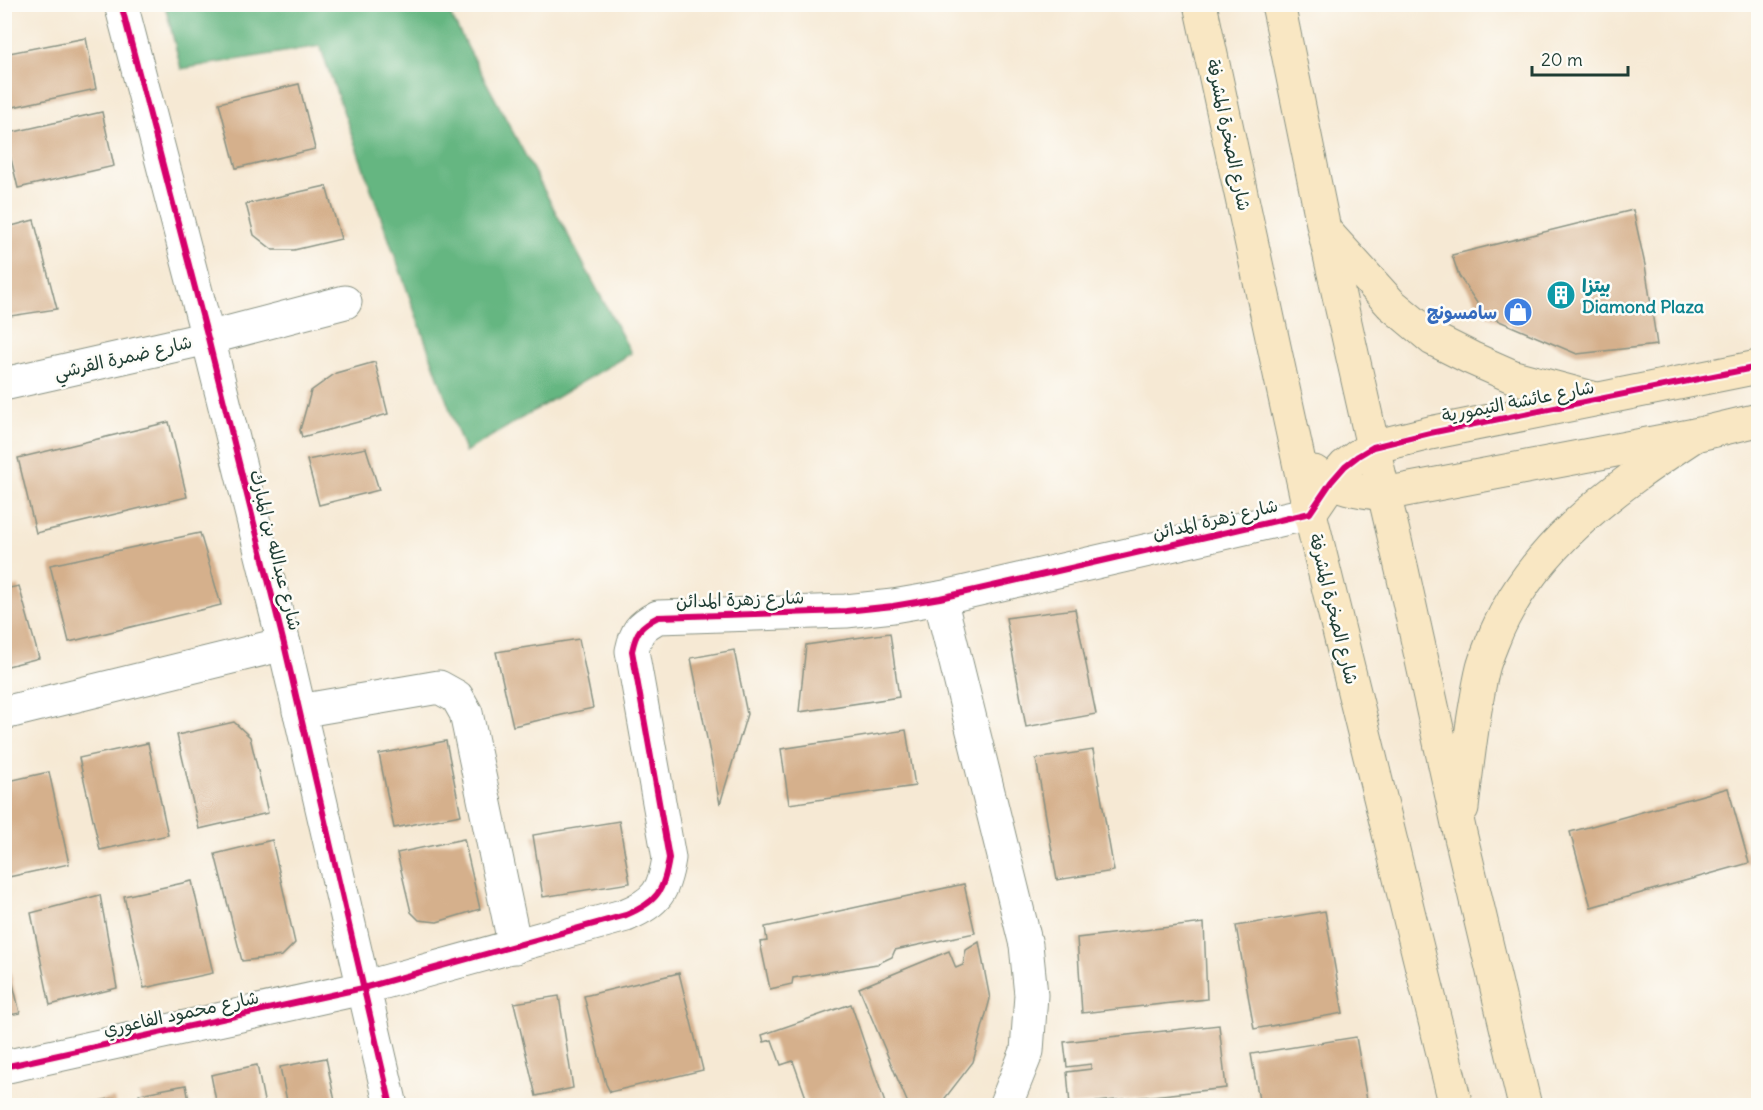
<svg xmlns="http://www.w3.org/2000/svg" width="1763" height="1110" font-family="Delius,'Playpen Sans Arabic',sans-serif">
	<rect width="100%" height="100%" fill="#fdfcf7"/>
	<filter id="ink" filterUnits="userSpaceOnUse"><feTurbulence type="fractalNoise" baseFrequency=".0167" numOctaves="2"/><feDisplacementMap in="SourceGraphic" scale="12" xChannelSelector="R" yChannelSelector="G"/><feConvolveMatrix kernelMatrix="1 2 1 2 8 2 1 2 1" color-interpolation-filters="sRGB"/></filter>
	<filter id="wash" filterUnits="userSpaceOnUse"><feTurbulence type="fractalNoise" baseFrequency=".008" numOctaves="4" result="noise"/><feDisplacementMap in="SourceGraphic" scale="24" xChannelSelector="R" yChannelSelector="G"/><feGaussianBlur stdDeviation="1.35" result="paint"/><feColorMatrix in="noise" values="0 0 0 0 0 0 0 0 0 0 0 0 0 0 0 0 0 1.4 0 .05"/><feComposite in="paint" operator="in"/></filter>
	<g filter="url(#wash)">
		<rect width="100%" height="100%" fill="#f6e9d4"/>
		<polygon fill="#65b681" stroke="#427a5a" stroke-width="1.5" points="165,5 445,5 631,353 465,452 320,46 181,69"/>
		<g id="blocks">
			<g fill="#d5b08c">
				<polygon points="86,38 96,89 4,109 4,54"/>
				<polygon points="299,84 315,149 236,168 219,103"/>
				<polygon points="102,112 114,166 18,188 5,134"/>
				<polygon points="326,186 341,239 294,250 273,250 254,235 246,204"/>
				<polygon points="1633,210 1645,265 1657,345 1577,354 1485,315 1459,276 1452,255"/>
				<polygon points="34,220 57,309 4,317 4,228"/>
				<polygon points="375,362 388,414 302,437 300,430 311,391 336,373"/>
				<polygon points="169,422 187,497 36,533 18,458"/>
				<polygon points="366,448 379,490 319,505 307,460"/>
				<polygon points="200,533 221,605 69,642 50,565"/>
				<polygon points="19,586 39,658 4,667 4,589"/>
				<polygon points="1075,609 1096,714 1026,727 1006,618"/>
				<polygon points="890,633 899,697 799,712 806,645"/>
				<polygon points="579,639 593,708 513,726 496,652"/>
				<polygon points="734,650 747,714 720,804 691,658"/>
				<polygon points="234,722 250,737 268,813 199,829 177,735"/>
				<polygon points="906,730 915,786 789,804 781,749"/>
				<polygon points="446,741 461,815 394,828 379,754"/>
				<polygon points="148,743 168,835 100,850 79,758"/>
				<polygon points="1093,750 1114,871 1057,880 1036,759"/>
				<polygon points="49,772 69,864 4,878 4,782"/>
				<polygon points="1728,788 1749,863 1591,907 1570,832"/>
				<polygon points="619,821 630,883 543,897 533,835"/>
				<polygon points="464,839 480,909 437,922 419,920 411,912 397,853"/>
				<polygon points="272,840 295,943 282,956 242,961 215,854"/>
				<polygon points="192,881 213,973 144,988 124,896"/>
				<polygon points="964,884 975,933 895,950 892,957 877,964 793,978 792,984 770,989 760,942 767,941 765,927"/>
				<polygon points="100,895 117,988 50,1005 31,913"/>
				<polygon points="1325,911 1343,1013 1254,1029 1236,926"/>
				<polygon points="1204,923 1207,999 1082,1013 1077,938"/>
				<polygon points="979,942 990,999 973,1062 939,1106 909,1106 859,988 949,951 956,968 963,965 966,950"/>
				<polygon points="4,947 20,1013 4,1016"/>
				<polygon points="679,973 703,1070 610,1092 606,1084 584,996"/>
				<polygon points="559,996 573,1088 536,1096 514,1003"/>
				<polygon points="851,1004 886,1106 809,1106 793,1061 781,1065 772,1040 764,1042 762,1035"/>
				<polygon points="1219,1025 1226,1088 1070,1105 1067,1072 1091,1069 1091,1064 1067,1067 1064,1042"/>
				<polygon points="1356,1037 1368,1106 1260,1106 1251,1054"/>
				<polygon points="326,1058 336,1106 288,1106 280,1067"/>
				<polygon points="257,1065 265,1106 217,1106 211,1075"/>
				<polygon points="186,1085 190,1106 142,1106 139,1094"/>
				<polygon points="114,1098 116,1106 82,1106 82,1104"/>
				<polygon points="730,1099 732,1106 703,1106 703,1105"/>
			</g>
		</g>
	</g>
	<g filter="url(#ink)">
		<use href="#blocks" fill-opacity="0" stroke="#8a9384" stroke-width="1.5"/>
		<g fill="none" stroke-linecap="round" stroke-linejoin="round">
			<g stroke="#8a9384" stroke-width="35">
				<g id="street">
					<polyline points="121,4 208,338 284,644 391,1106"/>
					<polyline points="4,384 208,338 345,302"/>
					<polyline points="940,598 1026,945 1031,995 1027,1051 1005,1106"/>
					<polyline points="299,711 439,687 457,697 466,713 515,947"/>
					<polyline points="4,713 284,644"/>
					<path d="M4,1067L363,988L626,915C657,902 664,891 669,858L632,651C636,632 640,626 658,617L846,611L893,606L940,598L1310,513"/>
				</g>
			</g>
			<g stroke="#8a9384" stroke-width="35">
				<g id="secondary">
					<polyline points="1200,4 1310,513 1456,1106"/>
					<polyline points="1278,4 1324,229 1373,447 1402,570 1460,833 1525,1106"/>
					<polyline points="1325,231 1391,304 1433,339 1471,358 1514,377 1592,398"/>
					<path d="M1314,472C1334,487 1360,491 1384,494L1695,435L1758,420"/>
					<polyline points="1310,513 1331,482 1345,466 1358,456 1373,447 1430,433 1758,367"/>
					<path d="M1462,808C1466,773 1470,738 1476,704C1478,692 1480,680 1483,668C1485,660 1489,651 1492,643C1528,549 1614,488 1695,435"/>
				</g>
			</g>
			<use href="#street" stroke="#fff" stroke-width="33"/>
			<use href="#secondary" stroke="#f9e7c3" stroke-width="33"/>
			<g stroke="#fdfcf7" stroke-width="10">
				<g id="cycleway">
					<polyline points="121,4 208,338 284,644 391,1106"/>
					<path d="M4,1067L363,988L626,915C657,902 664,891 669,858L632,651C636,632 640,626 658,617L846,611L893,606L940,598L1310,513L1331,482L1345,466L1358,456L1373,447L1430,433L1758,367"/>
				</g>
			</g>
			<use href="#cycleway" stroke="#d6006c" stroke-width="6"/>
		</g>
	</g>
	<defs>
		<g id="building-disc" transform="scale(1.5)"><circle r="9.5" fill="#0f9aa8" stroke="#fdfcf7"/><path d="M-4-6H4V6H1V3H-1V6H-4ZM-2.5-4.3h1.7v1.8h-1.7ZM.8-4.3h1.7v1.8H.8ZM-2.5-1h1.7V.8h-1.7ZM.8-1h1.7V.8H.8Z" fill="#fff"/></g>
		<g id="shop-disc" transform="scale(1.5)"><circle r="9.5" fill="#3f7fe0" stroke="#fdfcf7"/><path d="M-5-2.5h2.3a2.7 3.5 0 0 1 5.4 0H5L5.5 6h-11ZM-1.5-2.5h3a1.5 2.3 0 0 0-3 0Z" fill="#fff"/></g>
	</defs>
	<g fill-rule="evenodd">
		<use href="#building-disc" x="1561" y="295"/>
		<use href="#shop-disc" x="1518" y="312"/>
	</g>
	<g text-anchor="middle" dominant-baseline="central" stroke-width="5" stroke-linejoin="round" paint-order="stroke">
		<g font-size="18" fill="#1f3d34" stroke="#fdfcf7">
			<text transform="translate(1229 135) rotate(78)">شارع الصخرة المشرفة</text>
			<text transform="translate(123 357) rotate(-13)">شارع ضمرة القرشي</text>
			<text transform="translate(1518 401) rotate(-11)">شارع عائشة التيمورية</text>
			<text transform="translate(1215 519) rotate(-13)">شارع زهرة المدائن</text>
			<text transform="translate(276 550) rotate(76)">شارع عبدالله بن المبارك</text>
			<text transform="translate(740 599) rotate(-2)">شارع زهرة المدائن</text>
			<text transform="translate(1334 609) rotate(76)">شارع الصخرة المشرفة</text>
			<text transform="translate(181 1013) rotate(-12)">شارع محمود الفاعوري</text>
		</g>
		<g font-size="18" font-weight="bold" fill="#0d838f" stroke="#fdfcf7" text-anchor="start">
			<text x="1582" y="285">بيتزا<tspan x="1582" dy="21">Diamond Plaza</tspan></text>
		</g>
		<g font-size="18" font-weight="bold" fill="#366cbe" stroke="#fdfcf7" text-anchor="end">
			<text x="1497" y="312">سامسونج</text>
		</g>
	</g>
	<rect width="1763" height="1110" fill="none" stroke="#fdfcf7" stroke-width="24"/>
	<path d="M1532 66v9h96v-9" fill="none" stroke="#1f3d34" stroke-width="3"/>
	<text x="1541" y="66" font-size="18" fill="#1f3d34" stroke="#fdfcf7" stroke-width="4.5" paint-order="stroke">20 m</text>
</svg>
